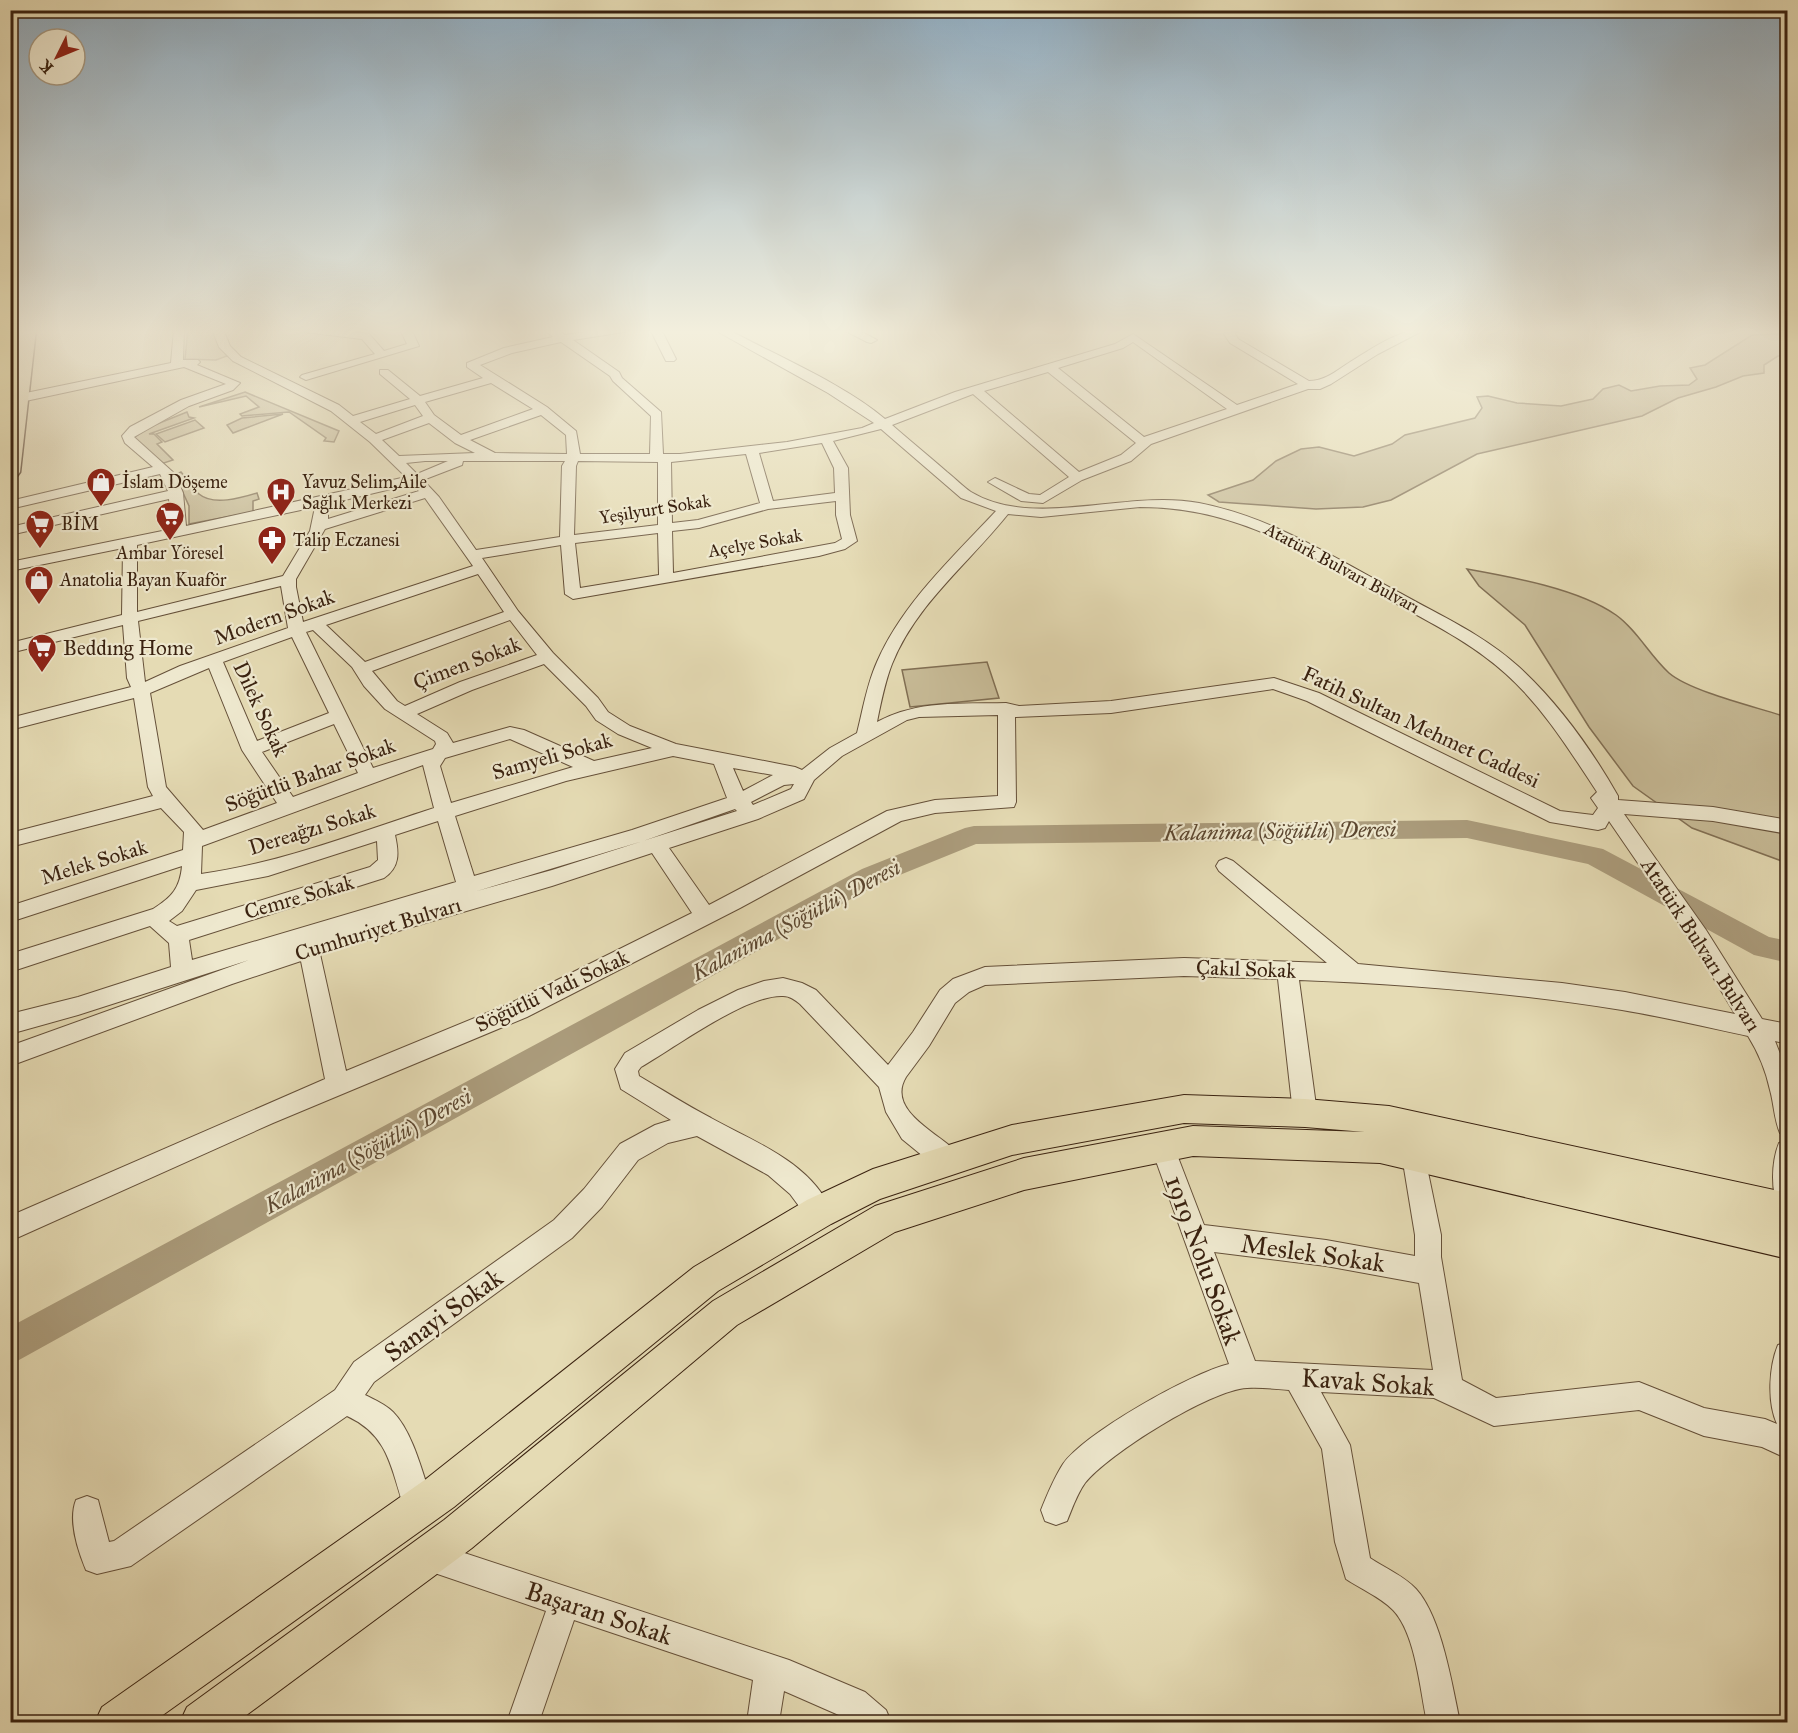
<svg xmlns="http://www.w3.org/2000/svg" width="1798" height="1733" font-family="'IM FELL Great Primer',serif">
	<rect width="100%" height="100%" fill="#e5dbb4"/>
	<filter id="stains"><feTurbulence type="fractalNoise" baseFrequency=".00333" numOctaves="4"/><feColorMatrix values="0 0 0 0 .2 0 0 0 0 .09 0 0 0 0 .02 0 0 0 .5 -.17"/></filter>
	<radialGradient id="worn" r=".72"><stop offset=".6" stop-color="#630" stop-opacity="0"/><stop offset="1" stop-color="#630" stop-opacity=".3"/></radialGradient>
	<g fill="#c8bc98" stroke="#816f54" stroke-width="1.5">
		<polygon points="188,329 212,329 217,342 227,356 216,360 185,359"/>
		<polygon points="1778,334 1787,335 1787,355 1778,356 1764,365 1764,373 1743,376 1716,387 1678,398 1642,416 1477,454 1391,500 1363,507 1316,509 1219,502 1208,495 1253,480 1276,461 1301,449 1319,447 1354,456 1392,444 1405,435 1475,418 1482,408 1477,397 1488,396 1517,403 1561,406 1593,399 1603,389 1619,385 1631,391 1660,386 1689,385 1697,379 1690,368 1705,365 1752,335"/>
		<polygon points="245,392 339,431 334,442 324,441 326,438 289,412 242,416 240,414 259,407 246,396 199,407"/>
		<polygon points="187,412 189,417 194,418 149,434 154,434 162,442 157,444 173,460 161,464 134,438 147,428"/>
		<polygon points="283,414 233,433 227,425 242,418"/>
		<polygon points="195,420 204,428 165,442 156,434"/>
		<path d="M181,472C187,479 194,491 199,494C213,506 241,498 257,493L259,499L253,501V512L189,524V506L175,475Z"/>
		<path d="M1467,569C1512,577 1579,589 1616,615C1637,630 1650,656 1669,673C1690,691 1752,706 1780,715L1787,720V863L1692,828L1633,786L1589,727L1525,625L1479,586Z"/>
		<polygon points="987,662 999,698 910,707 902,670"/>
	</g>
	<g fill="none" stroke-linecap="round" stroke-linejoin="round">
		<polygon fill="#ab9c7c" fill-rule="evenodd" points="1467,820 1603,849 1769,937 1788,941 1788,963 1754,955 1588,864 1467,838 976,844 880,883 10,1365 10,1327 862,869 965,828 974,826"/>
		<g stroke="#655039" stroke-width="2">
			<g id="minor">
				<path d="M174,329H184L183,360H198L200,362L197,365L240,383L233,390L189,406L134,437L175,474L183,493L186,526L406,477L370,442L331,411L233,361L219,347L212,329H223L230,346L241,357L339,405L353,416L410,399L380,374V370H388L420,396L483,378L467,367V363L504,348L553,337L544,329H557L565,335L603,329H629L624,332L573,340L619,372L622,378L661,412L663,454H680L787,442L862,428L874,423L828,393L713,329H727C775,355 844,384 885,419L955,392L1115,344L1133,334L1237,405L1298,384L1230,343L1224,334L1228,329H1236L1235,334L1238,339L1309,381C1324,381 1335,372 1347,364C1370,350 1398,329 1426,329L1378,354L1331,384L1320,389H1308L1151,444L1131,461L1082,480L1043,503L1021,501L988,482L995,478L1029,494L1040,495L1069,477L973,394L892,425C910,441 929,456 947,472C955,478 963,487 971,492C1034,530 1126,489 1199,503C1272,517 1335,558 1400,593C1441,616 1484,635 1519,667C1558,703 1592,750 1618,796V800L1713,807L1788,820V834L1713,821L1624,814L1706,930L1762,1019L1788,1024V1044L1775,1041L1788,1074V1136L1780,1133C1774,1119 1774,1104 1770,1090C1766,1071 1758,1052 1748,1036C1706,1027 1664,1017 1622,1010C1516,993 1406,984 1299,980L1317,1113L1313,1121L1305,1124L1297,1121L1293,1113L1278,979L1184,976L985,985L969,992L955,1003L929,1046L906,1077C883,1115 954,1139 963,1160L960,1168L951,1172L924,1157L902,1139L886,1112L879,1087L800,1004C795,1000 790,996 783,996C747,994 674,1048 641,1067L638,1071L639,1076C663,1090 686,1105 711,1118C754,1142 811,1162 832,1212L828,1221L819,1224L810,1221L790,1194L768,1175L697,1136L668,1143L638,1160L602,1207L572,1238L374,1382L365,1395C375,1400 385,1404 393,1412C414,1433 424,1479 434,1507L430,1518L419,1522L408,1518C391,1475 393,1437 347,1416L131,1566L97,1574L86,1570C78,1551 68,1520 76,1500L87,1496L98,1500L109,1542L114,1541L335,1390L354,1362L554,1220L584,1189L620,1144L655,1125L671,1120L621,1089L615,1069L625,1053L698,1010L738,990L764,981L783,978L802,983L816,990L888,1065L913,1032L940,990L953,979L985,967L1184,958L1327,963L1219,871L1216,866L1219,861L1226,858L1233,861L1358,964L1562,983L1625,992L1735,1014L1692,942L1609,821L1605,828L1598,830L1550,822L1307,701L1273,689L1111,713L1015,717L1016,802L1014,807L935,813L901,821L740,908L527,1017L273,1123L10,1241V1216L325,1079L301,961L232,984L10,1066V1046L249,960L78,1015L10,1034V1014L78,997L171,967L169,943L150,926L10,972V954L153,909C172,897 180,888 182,866L10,922V906L183,850L184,832L161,808L10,847V833L153,796L148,787L134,698L10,730V718L131,687L127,678L123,625L10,653V643L122,615L123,548L10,571V562L172,529L169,499L10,535V527L168,491L160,474L10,509V501L153,467L125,443L122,436L130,427L181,400L226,384L184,367L21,402L15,398L21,394L171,363ZM561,342L610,376L613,381L651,416L650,454H580L576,431L547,407L480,365L512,353ZM1133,342L1227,409L1144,437L1058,368L1123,348ZM1048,372L1136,443L1121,455L1079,472L984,391ZM491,383L533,409L461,435L434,415L425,402ZM415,405L423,416L376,434L360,422ZM541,415L566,435L567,454L495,453L470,440ZM429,423L455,443L475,453L399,456L382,440ZM881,429L961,498L996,511C953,557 902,604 877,662C867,684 863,709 857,733L830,748L802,770L795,767L676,744L630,726L608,712L598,698L553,653L518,611L482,558L561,545L565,594L573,599L819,556L845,549L857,541L850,515L848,468L833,441ZM822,443L834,468L835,493L773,501L759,453ZM746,454L760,503L698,520L672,523L671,462ZM425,461H448L417,474L406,463ZM463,461H565L562,466L560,537L476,550L439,497L423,480L462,465ZM578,461L658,462V525L574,535L576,466ZM412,484L419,491L328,519V504ZM425,498L473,566L303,622L296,587V579L325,529ZM836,501V515L842,539L835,543L673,573L672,531L699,528L768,509ZM315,507L310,531L283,576L137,612V545ZM1140,507C1240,507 1307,554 1391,601C1431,623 1472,643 1506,674C1543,707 1570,751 1597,792L1591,798L1598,808L1593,815L1560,811L1319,693L1274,678L1111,701L1019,706L1006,703C961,704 917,700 877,722C881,702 885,682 892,664C916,604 969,563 1008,514L1041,517ZM658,533L659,575L580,588L575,543ZM478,574L504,612L365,662L326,625ZM281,586L288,628L180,666L145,682L138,621ZM510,620L537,655L460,682L405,706L397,701L372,671ZM313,630L352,667L364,686L385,709L435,741L436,744L433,749L373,768L306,632ZM292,637L329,713L257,741L223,662ZM544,664L586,706L596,720L618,734L652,748L594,761L524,730L510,727L453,743L447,733L417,714L472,690ZM209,668L242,750L277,803L203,830L166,787L150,693ZM998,715V796L935,800L887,811L709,905L669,848L758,819L804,799L814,780L842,756L907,720L919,717ZM334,724L358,773L293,797L262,752ZM510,739L573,767L451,803L440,766L445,758ZM673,756L714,764L727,798L632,830L474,876L455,816L566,781ZM423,765L434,808C357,833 281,863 201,874L202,846ZM733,768L773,775L743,791ZM794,784L791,789L753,805L751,802L784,785ZM735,809L737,811L552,870L477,891L643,841ZM438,821L456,882L192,960L189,940L384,878C400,867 399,853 395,835ZM377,841L378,860L370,867L177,926L169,921L182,911L196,890L268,876ZM652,853L692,913L511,1003L346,1071L320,954L552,886Z"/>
				<polygon points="299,329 335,329 369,334 384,351 407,344 400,329 411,329 419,346 306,380 300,377 302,375 375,354 362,339 304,332"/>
				<polygon points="650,329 661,329 676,359 674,361 666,361"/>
				<polygon points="842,329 856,329 877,340 871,343 867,342"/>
				<path d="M1163,1136L1171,1139L1204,1225L1326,1240L1415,1256V1235L1402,1156L1405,1148L1414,1144L1423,1148L1441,1235V1257L1462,1380L1496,1398L1639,1382L1704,1408L1765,1419L1777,1424C1767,1402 1769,1367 1778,1345L1788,1342V1459L1762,1447L1704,1436L1639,1410L1494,1426L1434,1398L1321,1392L1350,1445L1370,1558C1385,1568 1404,1576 1416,1589C1442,1618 1452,1685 1460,1722H1427C1420,1691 1416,1634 1393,1610C1380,1597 1361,1589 1346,1579L1335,1542L1322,1449L1289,1390C1275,1389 1261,1387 1247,1388C1210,1390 1108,1454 1085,1483C1077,1494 1072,1509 1067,1521L1056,1525L1045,1521L1041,1510C1047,1495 1054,1478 1063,1464C1085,1433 1191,1373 1229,1364L1151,1147L1155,1139ZM1214,1252L1326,1266L1419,1283L1433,1370L1255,1361Z"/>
				<path d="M1788,1140V1215L1779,1212C1771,1191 1771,1163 1779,1143Z"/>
				<polygon points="428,1541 789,1660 865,1692 886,1710 891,1722 849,1722 841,1716 784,1691 779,1722 747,1722 753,1680 574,1620 539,1722 507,1722 546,1611 417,1567 413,1556 417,1545"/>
			</g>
		</g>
		<g stroke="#3a2210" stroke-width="2">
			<polygon id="major" points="1184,1095 1305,1099 1389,1106 1788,1193 1788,1225 1385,1134 1788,1225 1788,1259 1380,1163 1193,1156 1024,1190 895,1232 737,1325 472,1548 237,1722 180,1722 187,1707 444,1520 713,1301 875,1206 1024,1158 1193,1126 1365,1132 1305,1127 1184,1123 1012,1155 880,1199 831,1224 718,1291 454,1507 153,1722 95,1722 102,1707 426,1479 694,1267 807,1200 873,1169 1012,1125"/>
		</g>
		<g stroke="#3a2210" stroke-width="3">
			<polygon id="highway" points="20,329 36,329 20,472 17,476 10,478 10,398"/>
		</g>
		<use href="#minor" fill="#eee8ce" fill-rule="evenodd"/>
		<use href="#major" fill="#e5dbb4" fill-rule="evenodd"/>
		<use href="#highway" fill="#e5dbb4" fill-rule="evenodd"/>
	</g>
	<linearGradient id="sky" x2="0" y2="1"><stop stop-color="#8faabd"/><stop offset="0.58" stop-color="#f3efdd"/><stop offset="1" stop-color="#f3efdd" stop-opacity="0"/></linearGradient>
	<rect width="1798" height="572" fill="url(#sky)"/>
	<defs>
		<g id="shop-pin" transform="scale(1.5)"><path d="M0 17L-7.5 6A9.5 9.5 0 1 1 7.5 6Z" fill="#8f2418" stroke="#eee8ce"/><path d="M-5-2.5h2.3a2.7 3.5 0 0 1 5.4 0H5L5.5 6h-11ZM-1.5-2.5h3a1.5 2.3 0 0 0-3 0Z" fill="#fff"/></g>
		<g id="hospital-pin" transform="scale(1.5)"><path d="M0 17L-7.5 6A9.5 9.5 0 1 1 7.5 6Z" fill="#8f2418" stroke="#eee8ce"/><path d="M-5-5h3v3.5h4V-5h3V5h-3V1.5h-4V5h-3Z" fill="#fff"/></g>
		<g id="supermarket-pin" transform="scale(1.5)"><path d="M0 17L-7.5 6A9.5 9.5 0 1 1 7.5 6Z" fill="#8f2418" stroke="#eee8ce"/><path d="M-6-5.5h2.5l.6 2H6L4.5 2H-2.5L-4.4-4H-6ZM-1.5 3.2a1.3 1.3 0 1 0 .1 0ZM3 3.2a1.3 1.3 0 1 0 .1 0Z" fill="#fff"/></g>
		<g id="pharmacy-pin" transform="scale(1.5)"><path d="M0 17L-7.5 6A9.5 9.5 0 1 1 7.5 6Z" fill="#8f2418" stroke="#eee8ce"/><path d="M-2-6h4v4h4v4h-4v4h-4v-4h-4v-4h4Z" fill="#fff"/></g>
	</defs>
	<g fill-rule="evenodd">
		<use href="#shop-pin" x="101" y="482"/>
		<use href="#hospital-pin" x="281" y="492"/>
		<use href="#supermarket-pin" x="170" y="516"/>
		<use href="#supermarket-pin" x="40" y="524"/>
		<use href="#pharmacy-pin" x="272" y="540"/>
		<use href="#shop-pin" x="39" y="580"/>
		<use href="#supermarket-pin" x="42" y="648"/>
	</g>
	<g text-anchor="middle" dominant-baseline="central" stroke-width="4.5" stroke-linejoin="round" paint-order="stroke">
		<g font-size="18" fill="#3a2210" stroke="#eee8ce" text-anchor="start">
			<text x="122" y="482">İslam Döşeme</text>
			<text x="302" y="482">Yavuz Selim,Aile<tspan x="302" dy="21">Sağlık Merkezi</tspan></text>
			<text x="61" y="524">BİM</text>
			<text x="293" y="540">Talip Eczanesi</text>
			<text x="170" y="553" text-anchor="middle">Ambar Yöresel</text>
			<text x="60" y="580">Anatolia Bayan Kuaför</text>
		</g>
		<g font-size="18" fill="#3a2210" stroke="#eee8ce">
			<text transform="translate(655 509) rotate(-9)">Yeşilyurt Sokak</text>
			<text transform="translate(755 543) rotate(-10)">Açelye Sokak</text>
			<text transform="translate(1342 568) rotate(28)">Atatürk Bulvarı Bulvarı</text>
		</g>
		<g font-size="21" fill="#3a2210" stroke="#eee8ce">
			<text transform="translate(274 617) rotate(-20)">Modern Sokak</text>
			<text transform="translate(467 663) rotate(-21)">Çimen Sokak</text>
			<text transform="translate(261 709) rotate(65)">Dilek Sokak</text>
			<text transform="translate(1421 727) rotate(25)">Fatih Sultan Mehmet Caddesi</text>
			<text transform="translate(552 756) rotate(-16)">Samyeli Sokak</text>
			<text transform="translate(310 775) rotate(-20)">Söğütlü Bahar Sokak</text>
			<text transform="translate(312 829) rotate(-17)">Dereağzı Sokak</text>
			<text transform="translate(94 862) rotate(-17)">Melek Sokak</text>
			<text transform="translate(299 897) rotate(-16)">Cemre Sokak</text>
			<text transform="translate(378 929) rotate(-17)">Cumhuriyet Bulvarı</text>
			<text transform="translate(1701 945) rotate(57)">Atatürk Bulvarı Bulvarı</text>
			<text transform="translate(1246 969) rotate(2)">Çakıl Sokak</text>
			<text transform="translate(552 991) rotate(-25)">Söğütlü Vadi Sokak</text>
		</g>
		<g font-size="21" fill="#3a2210" stroke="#eee8ce" text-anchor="start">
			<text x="63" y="648">Beddıng Home</text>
		</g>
		<g font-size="22" font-style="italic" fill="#5c4730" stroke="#eee8ce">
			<text transform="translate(1280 831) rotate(-1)">Kalanima (Söğütlü) Deresi</text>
			<text transform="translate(796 920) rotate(-28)">Kalanima (Söğütlü) Deresi</text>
			<text transform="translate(368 1151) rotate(-29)">Kalanima (Söğütlü) Deresi</text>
		</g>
		<g font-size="26" fill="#3a2210" stroke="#eee8ce">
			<text transform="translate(1313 1253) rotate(8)">Meslek Sokak</text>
			<text transform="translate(1204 1260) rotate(70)">1919 Nolu Sokak</text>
			<text transform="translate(443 1315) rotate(-36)">Sanayi Sokak</text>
			<text transform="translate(1368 1382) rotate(4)">Kavak Sokak</text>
			<text transform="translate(599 1613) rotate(18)">Başaran Sokak</text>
		</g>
	</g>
	<rect width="1798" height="1733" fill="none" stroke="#e5dbb4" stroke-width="36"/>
	<rect x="12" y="12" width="1774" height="1709" fill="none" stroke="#3a2210" stroke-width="3"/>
	<rect x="18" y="18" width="1762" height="1697" fill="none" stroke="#3a2210" stroke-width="1.5"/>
	<g transform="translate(57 57) rotate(227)"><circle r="28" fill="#eee8ce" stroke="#a69982" stroke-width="1.5"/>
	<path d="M0-4.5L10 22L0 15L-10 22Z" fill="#8f2418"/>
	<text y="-9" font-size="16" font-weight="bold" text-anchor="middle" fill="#3a2210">K</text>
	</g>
	<rect width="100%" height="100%" filter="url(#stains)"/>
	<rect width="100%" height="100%" fill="url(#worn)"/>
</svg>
